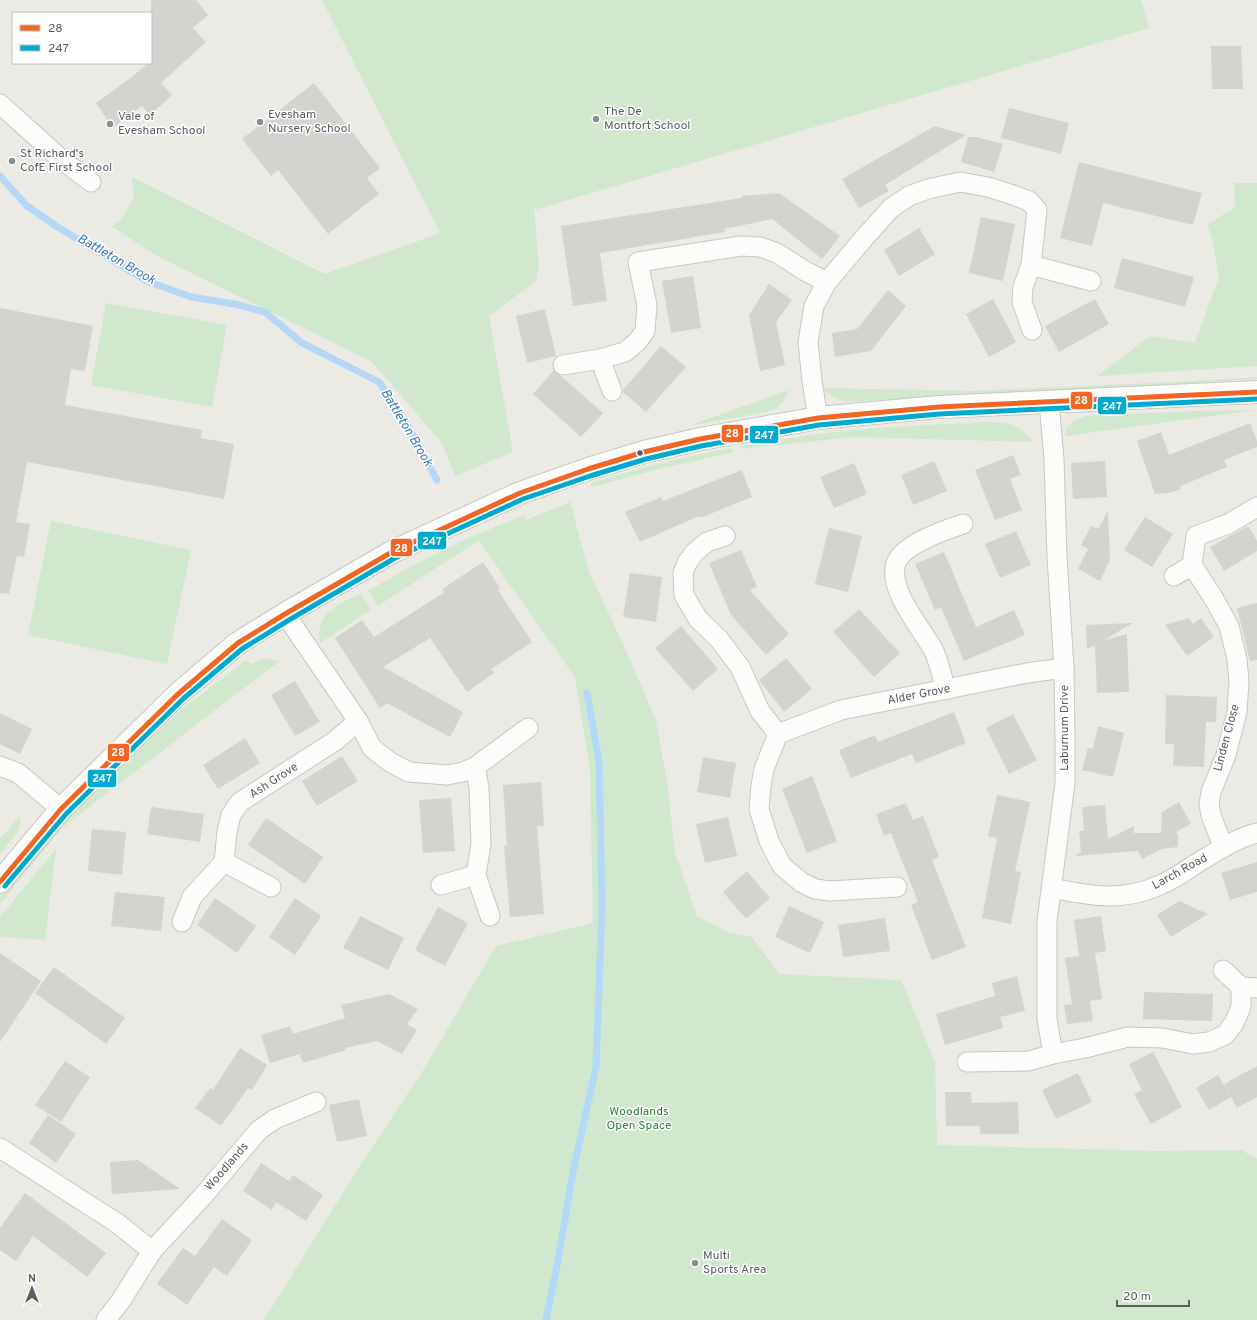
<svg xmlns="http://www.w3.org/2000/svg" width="1257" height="1320" font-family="Overpass,sans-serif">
	<rect width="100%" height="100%" fill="#ebeae4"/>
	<g fill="#d1e8cf">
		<polygon points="322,0 1141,0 1149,28 534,210 539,265 536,281 489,316 513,452 455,476 442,443 372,362 157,256 111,226 121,220 134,198 132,177 325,274 440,233"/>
		<polygon points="1234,183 1257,183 1257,366 1097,376 1150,336 1195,343 1219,277 1211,235 1207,225 1235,207"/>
		<polygon points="106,303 227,325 212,407 91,385"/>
		<path d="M1257,377V379L847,402C837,399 830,396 822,388L971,391L1173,382Z"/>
		<path d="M789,390C783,404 781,407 767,412L688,426Z"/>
		<polygon points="1257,410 1065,436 1066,428 1076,420 1086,416 1192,411"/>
		<path d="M984,422C1006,422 1019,423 1033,442L852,437L742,449L740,446L817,434L875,428Z"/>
		<path d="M732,448L733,452L651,471L592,487L591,483C637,469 684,456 732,448Z"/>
		<polygon points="570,502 589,572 623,644 656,720 668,787 675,853 697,916 729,933 752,937 779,974 901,980 935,1062 937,1145 1159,1151 1241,1150 1257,1159 1257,1320 264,1320 359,1167 424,1069 496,946 593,923 590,770 575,677 479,541 473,544 378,606 368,591 415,564 470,537 525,515 526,520"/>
		<polygon points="51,521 191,550 167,664 28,635"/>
		<path d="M360,593L371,610L320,643C314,613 339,605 360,593Z"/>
		<polygon points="265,658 280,661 227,701 62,828 0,904 0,897 24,867 60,825 114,771 182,709 246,660 251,664"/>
		<polygon points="20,816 20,828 0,855 0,839"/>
		<polygon points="56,849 45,940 0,937 0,917"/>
	</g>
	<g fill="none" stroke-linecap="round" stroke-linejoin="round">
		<g stroke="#b6d8f7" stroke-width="7">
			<polyline points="0,176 27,206 56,226 147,281 191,297 235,304 265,312 302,343 379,382 408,427 437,480"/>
			<polyline points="546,1320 557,1266 574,1166 596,1067 602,906 599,761 587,693"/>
		</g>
	</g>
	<g fill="#d4d3cf">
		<polygon points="151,0 196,0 208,15 193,28 206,42 161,83 172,95 150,115 142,106 113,128 96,103 132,77 148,63 151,63"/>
		<polygon points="1211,46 1241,46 1243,89 1212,89"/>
		<polygon points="314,83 380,168 367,178 379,194 328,234 278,170 271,176 242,139"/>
		<polygon points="1009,108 1069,123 1061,154 1001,138"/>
		<polygon points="935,126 966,135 885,185 889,191 859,208 842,179"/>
		<polygon points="968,137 976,137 1003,144 994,172 961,162"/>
		<polygon points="1079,162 1202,193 1193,225 1103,203 1092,246 1060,238"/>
		<polygon points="779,193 840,236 822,259 772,219 724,229 725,232 600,253 607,301 573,306 561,226 742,198 742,196"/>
		<polygon points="981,217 1015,224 1003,281 969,273"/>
		<polygon points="919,228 935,254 899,276 884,250"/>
		<polygon points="1122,258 1194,277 1185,307 1114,288"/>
		<polygon points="693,276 701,328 671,333 662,281"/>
		<polygon points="769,284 792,300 776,322 785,365 760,371 749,315"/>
		<polygon points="888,290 906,306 871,351 835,357 832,333 857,329"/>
		<polygon points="993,299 1016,342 989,357 966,314"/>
		<polygon points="1095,299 1109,324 1059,352 1045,326"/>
		<polygon points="0,308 93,326 85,371 71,369 65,405 202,430 201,438 234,444 224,499 27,462 16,522 30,524 24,557 17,556 9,594 0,593"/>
		<polygon points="545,309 556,356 527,363 516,316"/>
		<polygon points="661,346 686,367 646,412 623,392 623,390"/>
		<polygon points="554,370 603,413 581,437 533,394"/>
		<polygon points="1250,423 1257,441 1257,447 1224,460 1227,467 1180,486 1181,489 1169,493 1155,494 1137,441 1161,432 1169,455"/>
		<polygon points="1013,455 1021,475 1010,479 1022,510 995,520 975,470"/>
		<polygon points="934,461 947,491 913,505 901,475"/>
		<polygon points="1105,461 1107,497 1073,499 1071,463"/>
		<polygon points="854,463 867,494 834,508 820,477"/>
		<polygon points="742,470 752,497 700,518 699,516 640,542 625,512 661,497 663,501"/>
		<polygon points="1108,511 1110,560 1100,581 1078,569 1088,549 1081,545 1091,526 1098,529"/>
		<polygon points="1145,517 1173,534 1152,567 1124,550"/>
		<polygon points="1248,526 1257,541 1257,551 1224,571 1210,547"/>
		<polygon points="829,528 862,536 848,592 815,584"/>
		<polygon points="1016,531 1031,565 1000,578 985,544"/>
		<polygon points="741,550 757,587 750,590 789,634 766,655 731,615 709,563"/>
		<polygon points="944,552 976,627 1014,610 1025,635 964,661 941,607 935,610 915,564"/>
		<polygon points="483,562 500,588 498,590 532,642 491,669 494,673 467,692 430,638 383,667 463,712 450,737 387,703 380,708 335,638 362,620 374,637 445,592 442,589"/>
		<polygon points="630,573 662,577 656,622 623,617"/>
		<polygon points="1257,603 1257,660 1250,661 1237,608"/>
		<polygon points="859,609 900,653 874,677 833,632"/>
		<polygon points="1189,618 1193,624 1201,618 1214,637 1187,656 1165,625"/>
		<polygon points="1133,623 1104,640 1127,634 1129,692 1097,693 1095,645 1087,649 1086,625"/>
		<polygon points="681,626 718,669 693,691 655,648"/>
		<polygon points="786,658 812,689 784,712 759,680"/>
		<polygon points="295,681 320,722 295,736 271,695"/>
		<polygon points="1166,695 1217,697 1216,722 1206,722 1204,767 1173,766 1174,744 1165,744"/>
		<polygon points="954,712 966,743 916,763 912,754 851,778 839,750 875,735 878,742"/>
		<polygon points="0,713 32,729 20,754 0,744"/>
		<polygon points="1013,714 1037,760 1009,774 986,728"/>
		<polygon points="1098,726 1124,733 1113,777 1082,770 1088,748 1093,749"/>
		<polygon points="245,738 260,763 218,789 203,765"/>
		<polygon points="342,756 358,781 317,806 302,781"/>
		<polygon points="703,757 736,763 730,798 697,792"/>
		<polygon points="812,776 837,841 807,853 782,789"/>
		<polygon points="541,782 544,826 537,826 544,914 510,917 504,846 507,846 503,785"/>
		<polygon points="997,795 1030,802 1015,871 1021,872 1011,924 982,918 997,838 988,836"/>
		<polygon points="451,798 455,851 423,853 419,800"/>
		<polygon points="1179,802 1191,824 1174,833 1178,833 1178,847 1161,849 1142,859 1138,851 1076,856 1076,855 1081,852 1079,831 1084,831 1082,807 1105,805 1108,839 1134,826 1134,833 1161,833 1162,812"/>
		<polygon points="906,803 913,820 923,816 939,857 932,860 966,947 932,960 911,905 918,902 891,833 884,836 876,814"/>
		<polygon points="151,807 204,814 200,842 147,834"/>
		<polygon points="728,817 737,856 705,863 696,824"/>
		<polygon points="266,818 323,857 305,884 248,845"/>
		<polygon points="92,829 126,832 122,875 88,871"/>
		<polygon points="1257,862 1257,892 1230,900 1221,873"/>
		<polygon points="747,871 770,898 746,919 723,892"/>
		<polygon points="115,892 165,897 161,931 111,926"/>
		<polygon points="215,898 256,926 237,953 197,925"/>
		<polygon points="295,898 321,916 295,955 269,937"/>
		<polygon points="1179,901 1208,914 1171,937 1157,915"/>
		<polygon points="789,906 824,922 810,953 775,937"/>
		<polygon points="438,907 468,923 445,966 415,950"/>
		<polygon points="360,916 404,938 388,970 343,948"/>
		<polygon points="1101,916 1106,951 1095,953 1102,999 1090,1001 1093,1021 1067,1024 1064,1005 1072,1004 1065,958 1079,956 1074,920"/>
		<polygon points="885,918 890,951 843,957 838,925"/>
		<polygon points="0,953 41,981 0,1042"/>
		<polygon points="54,967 125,1018 106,1044 35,993"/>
		<polygon points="1017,976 1025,1011 1000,1017 1003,1028 945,1045 936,1014 995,996 992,983"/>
		<polygon points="1144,992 1213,994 1212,1021 1143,1019"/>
		<polygon points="389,994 418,1009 407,1024 417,1030 402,1054 377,1041 345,1048 346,1050 303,1063 300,1054 270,1063 261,1035 290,1026 293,1034 345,1018 341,1005"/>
		<polygon points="240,1048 267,1065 252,1090 248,1088 221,1126 195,1108 210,1088 213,1090"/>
		<polygon points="1153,1052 1182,1107 1151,1124 1134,1094 1142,1090 1129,1064"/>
		<polygon points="65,1061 90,1077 61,1122 35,1105"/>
		<polygon points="1257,1066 1257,1097 1237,1108 1224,1084"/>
		<polygon points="1078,1073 1092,1102 1056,1119 1042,1090"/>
		<polygon points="1218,1075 1231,1097 1209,1110 1196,1088"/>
		<polygon points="945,1092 971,1092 972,1103 1018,1102 1019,1134 980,1134 980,1126 946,1126"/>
		<polygon points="359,1099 367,1136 337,1142 329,1105"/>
		<polygon points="48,1115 76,1134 56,1163 29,1143"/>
		<polygon points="138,1160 180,1189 112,1194 110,1162"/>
		<polygon points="261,1163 289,1181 293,1175 323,1195 306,1221 276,1202 272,1210 243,1191"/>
		<polygon points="25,1193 106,1253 87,1277 33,1236 16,1261 0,1250 0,1228"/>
		<polygon points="222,1219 252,1240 227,1276 214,1267 187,1305 157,1284 183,1248 195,1256"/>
	</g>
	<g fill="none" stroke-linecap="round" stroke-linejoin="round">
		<g stroke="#c7c7c5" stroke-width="21">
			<g id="minor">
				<polyline points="0,104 61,159 91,182"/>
				<polyline points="1031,265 1091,281"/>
				<polyline points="600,359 612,391"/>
				<polyline points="563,365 600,359 625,352 637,342 645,331 647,305 638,262 741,246 760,247 777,253 805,271 827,282"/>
				<polyline points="1049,402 1054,459 1057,557 1064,668 1065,740 1065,783 1047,921 1047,1019 1053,1054"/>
				<polyline points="818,418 812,381 808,342 814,306 827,282 865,237 891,208 909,196 928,189 960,182 988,187 1013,195 1029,201 1037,210 1031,265 1023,287 1022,302 1032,330"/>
				<polyline points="725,536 707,542 694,553 687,563 683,573 684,595 698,619 719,639 740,667 760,711 778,734"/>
				<polyline points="1192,565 1214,599 1229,626 1237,659 1239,681 1237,712 1226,755 1211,792 1209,804 1211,815 1223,847"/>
				<polyline points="1174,576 1192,565 1196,536 1228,524 1257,507"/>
				<polyline points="285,614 358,721 372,748 390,762 409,772 447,775 463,772 475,767 528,728"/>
				<path d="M946,690C942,677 939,661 933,649C921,628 885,586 897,561C906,543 945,530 963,524"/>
				<polyline points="0,766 18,773 61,809"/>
				<polyline points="224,862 271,887"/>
				<polyline points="476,875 490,916"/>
				<polyline points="441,885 476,875 481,844 479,787 475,767"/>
				<polyline points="897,887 830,891 815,889 801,882 782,866 769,841 759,809 761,786 764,769 778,734 841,710 1027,673 1064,668"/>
				<path d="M1052,888C1090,896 1123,902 1160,885C1175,879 1189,868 1202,860C1219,850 1237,838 1257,833"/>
				<polyline points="182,922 192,897 224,862 227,832 231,815 240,802 335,741 358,721"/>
				<polyline points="1223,970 1241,987 1257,988"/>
				<polyline points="967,1062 1029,1061 1053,1054 1085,1048 1128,1037 1162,1038 1193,1044 1209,1042 1225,1035 1234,1023 1241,1007 1241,987"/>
				<polyline points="0,1148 117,1223 152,1251"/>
				<polyline points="106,1320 122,1299 152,1251 203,1196 259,1130 275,1119 316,1102"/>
			</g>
		</g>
		<g stroke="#c7c7c5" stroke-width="24">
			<polyline id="tertiary" points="0,882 61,809 178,694 238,643 285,614 392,552 520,493 588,469 644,452 700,439 818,418 939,407 1257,392"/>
		</g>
		<use href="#minor" stroke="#fcfcfb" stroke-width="19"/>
		<use href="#tertiary" stroke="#fcfcfb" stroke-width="22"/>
		<g stroke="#fff" stroke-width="8">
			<polyline id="bus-1" points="0,882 61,809 178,694 238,643 285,614 392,552 520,493 588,469 644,452 700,439 818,418 939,407 1257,392"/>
		</g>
		<g stroke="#fff" stroke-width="8">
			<polyline id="bus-2" points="5,886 66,814 183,699 242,649 289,620 395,558 523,499 590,476 646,459 701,446 819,425 939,414 1257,399"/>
		</g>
		<use href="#bus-1" stroke="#f26522" stroke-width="5"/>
		<use href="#bus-2" stroke="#00a9ce" stroke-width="5"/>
	</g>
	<g fill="#8d8e90" stroke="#fff" stroke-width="1.5">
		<circle cx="596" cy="119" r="4"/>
		<circle cx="260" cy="122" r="4"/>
		<circle cx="110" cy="124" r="4"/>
		<circle cx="12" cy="161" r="4"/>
		<circle cx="695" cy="1263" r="4"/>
	</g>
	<circle fill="#5a5d63" stroke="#fff" stroke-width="1.5" cx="640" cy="453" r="3.5"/>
	<g text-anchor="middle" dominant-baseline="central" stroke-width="3" stroke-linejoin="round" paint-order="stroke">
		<g font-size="12" fill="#5a5d63" stroke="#fff" text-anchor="start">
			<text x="604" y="112">The De<tspan x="604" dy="14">Montfort School</tspan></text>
			<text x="268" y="115">Evesham<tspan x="268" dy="14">Nursery School</tspan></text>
			<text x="118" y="117">Vale of<tspan x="118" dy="14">Evesham School</tspan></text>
			<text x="20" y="154">St Richard's<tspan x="20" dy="14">CofE First School</tspan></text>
			<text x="703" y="1256">Multi<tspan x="703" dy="14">Sports Area</tspan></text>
		</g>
		<g font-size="12" fill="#5a5d63" stroke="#fff">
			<text transform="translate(919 695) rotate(-11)">Alder Grove</text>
			<text transform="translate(1065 728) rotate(-90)">Laburnum Drive</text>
			<text transform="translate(1227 738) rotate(-75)">Linden Close</text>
			<text transform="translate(274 781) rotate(-33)">Ash Grove</text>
			<text transform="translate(1180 872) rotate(-29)">Larch Road</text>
			<text transform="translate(227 1167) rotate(-49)">Woodlands</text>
		</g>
		<g font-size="12" fill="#2f8438" stroke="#fff">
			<text x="639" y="1112">Woodlands<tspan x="639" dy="14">Open Space</tspan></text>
		</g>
		<g font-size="13" font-style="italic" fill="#3a75bf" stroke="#fff">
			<text transform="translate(116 260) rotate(30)">Battleton Brook</text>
			<text transform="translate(406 428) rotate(59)">Battleton Brook</text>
		</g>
	</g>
	<g stroke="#fff" stroke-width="1.5">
		<rect x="1070" y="391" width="23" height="19" rx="4" fill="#f26522"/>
		<rect x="1097" y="396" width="30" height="19" rx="4" fill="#00a9ce"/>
		<rect x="721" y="424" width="23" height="19" rx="4" fill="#f26522"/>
		<rect x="749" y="425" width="30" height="19" rx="4" fill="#00a9ce"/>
		<rect x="417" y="531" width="30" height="19" rx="4" fill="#00a9ce"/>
		<rect x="390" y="538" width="23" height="19" rx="4" fill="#f26522"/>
		<rect x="107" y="743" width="23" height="19" rx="4" fill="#f26522"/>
		<rect x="87" y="769" width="30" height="19" rx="4" fill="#00a9ce"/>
	</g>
	<g font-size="11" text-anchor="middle" font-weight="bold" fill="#fff">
		<text x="1081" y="404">28</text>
		<text x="1112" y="410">247</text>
		<text x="732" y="437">28</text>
		<text x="764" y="439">247</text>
		<text x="432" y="545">247</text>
		<text x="401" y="552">28</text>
		<text x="118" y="756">28</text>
		<text x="102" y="782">247</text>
	</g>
	<rect x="12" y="12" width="140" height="52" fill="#ffffff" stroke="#bdbec1"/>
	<rect x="20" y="25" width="20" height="6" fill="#f26522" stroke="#bdbec1"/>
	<text x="48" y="32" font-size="12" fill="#5a5d63">28</text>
	<rect x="20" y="45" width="20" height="6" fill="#00a9ce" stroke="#bdbec1"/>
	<text x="48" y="52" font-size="12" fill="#5a5d63">247</text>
	<g transform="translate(32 1288)" stroke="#ffffff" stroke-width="3" paint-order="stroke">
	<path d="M0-3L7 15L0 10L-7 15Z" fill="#5a5d63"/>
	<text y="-6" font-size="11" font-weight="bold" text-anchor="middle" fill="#5a5d63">N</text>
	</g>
	<path d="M1117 1300v6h72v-6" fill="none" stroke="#5a5d63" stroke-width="2"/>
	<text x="1123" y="1300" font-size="12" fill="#5a5d63" stroke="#ffffff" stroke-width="3" paint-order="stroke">20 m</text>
</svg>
